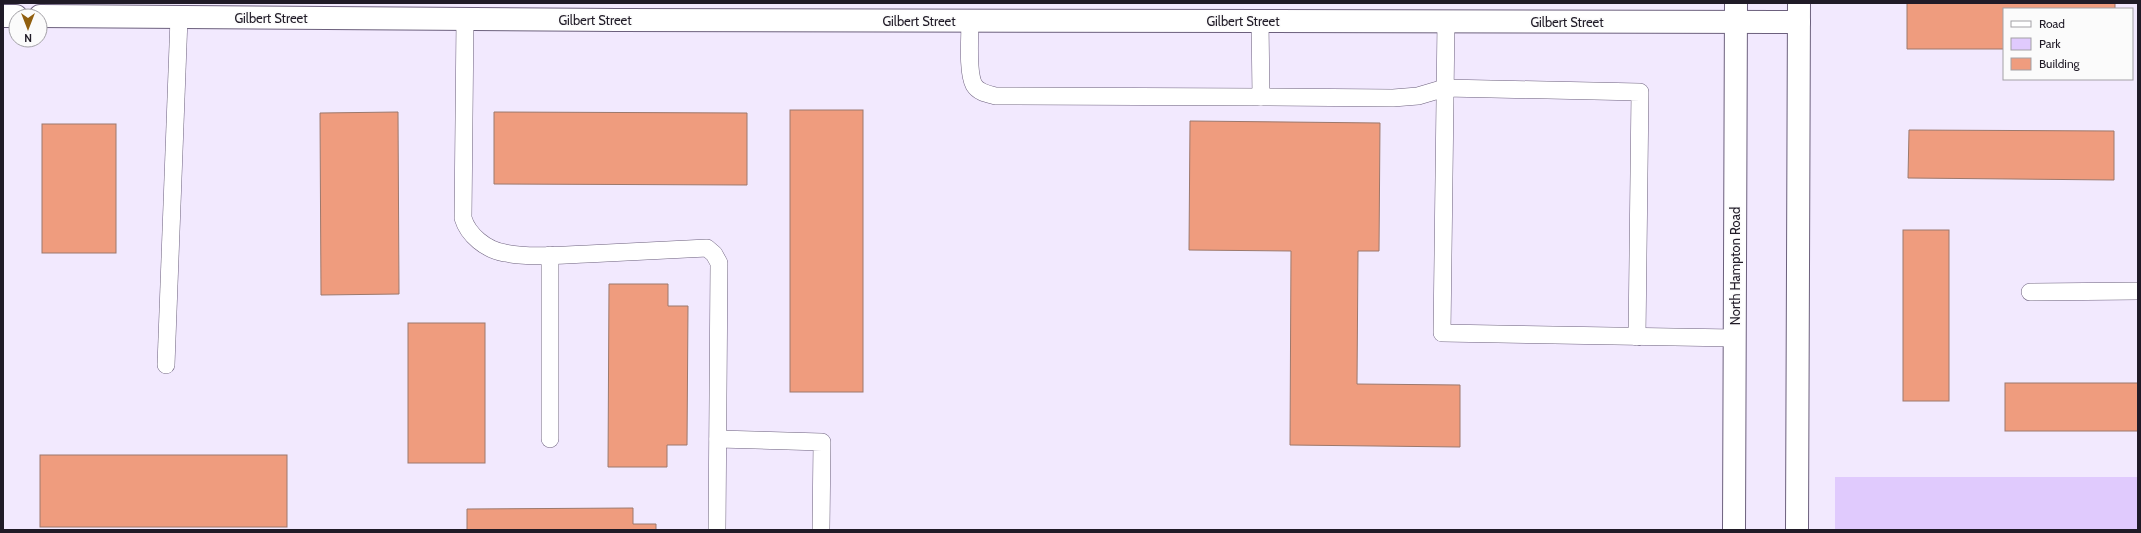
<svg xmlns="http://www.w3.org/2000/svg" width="2141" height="533" font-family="Cabin,sans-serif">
	<rect width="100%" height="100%" fill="#f2e9fe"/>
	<rect fill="#e0cafd" x="1835" y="477" width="303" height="53"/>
	<g fill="#ef9c7e" stroke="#9c796d">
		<polygon points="1907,3 2115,3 2115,9 2004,9 2004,49 1907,49"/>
		<rect x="790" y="110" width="73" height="282"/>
		<polygon points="398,112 399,294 321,295 320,113"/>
		<polygon points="494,112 747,113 747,185 494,184"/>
		<polygon points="1190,121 1380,123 1379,251 1358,251 1357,384 1460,385 1460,447 1290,445 1291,251 1189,250"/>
		<rect x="42" y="124" width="74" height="129"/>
		<polygon points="1909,130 2114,131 2114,180 1908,178"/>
		<rect x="1903" y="230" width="46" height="171"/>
		<polygon points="609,284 668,284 668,306 688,306 687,445 667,445 667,467 608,467"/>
		<rect x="408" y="323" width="77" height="140"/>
		<rect x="2005" y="383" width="133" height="48"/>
		<rect x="40" y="455" width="247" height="72"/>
		<polygon points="633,508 633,524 656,524 656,530 467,530 467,509"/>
	</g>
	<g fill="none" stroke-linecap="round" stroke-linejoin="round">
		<g stroke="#6c607d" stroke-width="18">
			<g id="lane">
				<path d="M465,19L463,218C468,235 486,250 505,253C532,258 560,255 587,254C627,252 667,250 707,248L714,254L719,263L717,530"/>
				<path d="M970,21C970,37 967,72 974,85C979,93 988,94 996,96L1261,97L1260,21"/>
				<polyline points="1446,21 1442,333 1734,338"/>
				<polyline points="1261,97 1393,98 1418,96 1445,88 1640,92 1637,337"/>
				<polyline points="550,255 550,439"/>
				<polyline points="2030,292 2138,291"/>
				<polyline points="166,365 179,18"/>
				<polyline points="718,439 822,442 821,530"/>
			</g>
		</g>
		<g stroke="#6c607d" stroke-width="24">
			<g id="street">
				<polyline points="3,16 16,16"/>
				<polyline points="40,16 617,20 1799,22"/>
			</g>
		</g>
		<g stroke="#6c607d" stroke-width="24">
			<g id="secondary">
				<polyline points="1734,530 1736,3"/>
				<polyline points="1797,530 1799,3"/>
			</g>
		</g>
		<use href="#lane" stroke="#fff" stroke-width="17"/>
		<use href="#street" stroke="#fff" stroke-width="22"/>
		<use href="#secondary" stroke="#fff" stroke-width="22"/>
	</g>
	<g text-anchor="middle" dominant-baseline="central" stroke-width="3" stroke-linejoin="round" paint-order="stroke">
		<g font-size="13" fill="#201b27" stroke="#fbfbfb">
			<text x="271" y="18">Gilbert Street</text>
			<text x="595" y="20">Gilbert Street</text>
			<text x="919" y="21">Gilbert Street</text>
			<text x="1243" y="21">Gilbert Street</text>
			<text x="1567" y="22">Gilbert Street</text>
			<text transform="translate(1735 266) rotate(-90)">North Hampton Road</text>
		</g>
	</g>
	<rect width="2141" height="533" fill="none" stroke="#201b27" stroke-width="8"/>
	<rect x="2003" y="8" width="130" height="72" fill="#fbfbfb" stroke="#a3a1a6"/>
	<rect x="2011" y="21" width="20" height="6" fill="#ffffff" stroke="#a3a1a6"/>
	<text x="2039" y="28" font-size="12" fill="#201b27">Road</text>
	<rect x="2011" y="38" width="20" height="12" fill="#e0cafd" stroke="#a3a1a6"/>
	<text x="2039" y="48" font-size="12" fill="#201b27">Park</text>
	<rect x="2011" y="58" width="20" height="12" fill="#ef9c7e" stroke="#a3a1a6"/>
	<text x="2039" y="68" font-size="12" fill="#201b27">Building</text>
	<g transform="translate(28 28) rotate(180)"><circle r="19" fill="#fbfbfb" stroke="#a3a1a6"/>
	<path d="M0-3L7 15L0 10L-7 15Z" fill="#915f0f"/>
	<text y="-6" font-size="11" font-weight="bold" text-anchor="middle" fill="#201b27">N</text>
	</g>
</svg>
